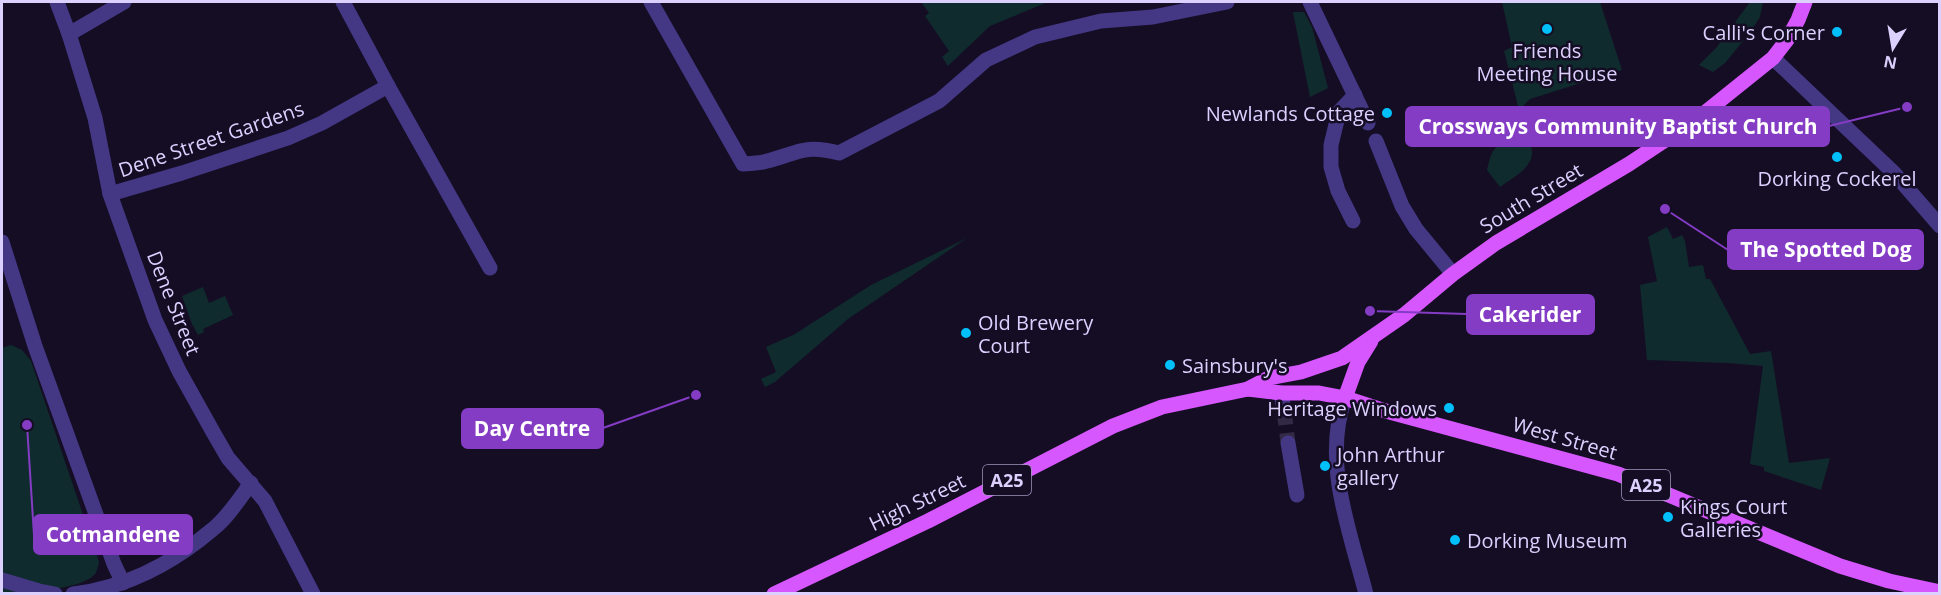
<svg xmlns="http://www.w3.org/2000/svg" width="1941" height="595" font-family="'Open Sans',sans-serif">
	<rect width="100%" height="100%" fill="#140d24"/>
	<g fill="#102b2e">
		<polygon points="921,2 1048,2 990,26 948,66 942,57 949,51 925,16 929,13"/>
		<polygon points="1502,2 1600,2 1622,70 1530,99 1519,110 1504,51 1512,47"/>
		<polygon points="1750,2 1763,2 1760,17 1751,31 1741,24 1734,34 1743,41 1725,63 1713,72 1699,65 1716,48"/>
		<polygon points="1293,12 1304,12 1312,27 1328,88 1310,97"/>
		<path d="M1512,140L1523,141L1531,146C1537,166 1514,177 1500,187L1487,170C1492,150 1492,147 1512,140Z"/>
		<polygon points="1667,227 1673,239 1682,235 1685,241 1689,267 1703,265 1706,279 1710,279 1750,354 1771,351 1789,463 1830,458 1821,490 1764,471 1764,467 1750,464 1763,366 1727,363 1647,360 1640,285 1657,281 1648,237"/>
		<polygon points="967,238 848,319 775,382 765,387 761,379 776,372 766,347 795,334 871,285"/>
		<polygon points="203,287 209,303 225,296 233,315 203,329 204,332 198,335 192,324 182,296"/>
		<path d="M11,345L22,350L31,361L99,562C98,566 97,573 94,575C80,590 22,593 2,593V348Z"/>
	</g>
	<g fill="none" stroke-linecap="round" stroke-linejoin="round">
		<polyline stroke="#322a45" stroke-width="15" stroke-dasharray="15 8" stroke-linecap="butt" points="1284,410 1288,443"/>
		<g stroke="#443784" stroke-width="15">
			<polyline points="57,2 69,34 95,118 110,194 155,320 179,371 213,432 228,458 265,501 313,594"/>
			<polyline points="343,2 388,86 490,268"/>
			<path d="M651,2L743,164C751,163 759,164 767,161C798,153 804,144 839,153L939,101L986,60L1035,37L1101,21L1153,17L1227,2"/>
			<polyline points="1310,2 1368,123"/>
			<polyline points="69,34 124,2"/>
			<polyline points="1773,58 1894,173 1940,226"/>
			<polyline points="1376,141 1402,206 1416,229 1453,274"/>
			<polyline points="110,194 182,173 288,138 322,123 388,86"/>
			<polyline points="1353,221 1338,191 1331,167 1331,145 1339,112 1355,95"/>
			<polyline points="2,242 35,346 114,564 123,583"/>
			<polyline points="1281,393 1284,410"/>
			<path d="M1345,398C1322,462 1350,531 1366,594"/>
			<polyline points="1288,443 1297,495"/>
			<polyline points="2,580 39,591 55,594"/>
			<path d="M73,594C125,588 173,563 213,529C228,517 240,498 251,483"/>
		</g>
		<g stroke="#d757ff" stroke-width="15">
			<polyline points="1248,389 1281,393 1319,393 1345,398 1382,410 1618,474 1840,566 1889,581 1940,592"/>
			<polyline points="1345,398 1358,362 1371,341"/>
			<polyline points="774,594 928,521 1113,426 1162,407 1248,389 1269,378 1301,372 1342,358 1404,315 1453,274 1496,243 1629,164 1697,119 1773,58 1787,40 1798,20 1805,2"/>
		</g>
	</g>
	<g fill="#00c0fb" stroke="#140d24" stroke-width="2">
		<circle cx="1547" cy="29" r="6"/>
		<circle cx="1837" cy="32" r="6"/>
		<circle cx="1387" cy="113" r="6"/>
		<circle cx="1837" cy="157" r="6"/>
		<circle cx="966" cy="333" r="6"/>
		<circle cx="1170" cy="365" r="6"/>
		<circle cx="1449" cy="408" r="6"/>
		<circle cx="1325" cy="466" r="6"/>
		<circle cx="1668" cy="517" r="6"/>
		<circle cx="1455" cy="540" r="6"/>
	</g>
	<g text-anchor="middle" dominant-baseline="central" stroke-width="5" stroke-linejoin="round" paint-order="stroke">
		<g fill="#140d24" stroke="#a096bd" stroke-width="1.5">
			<rect x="983" y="465" width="48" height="30" rx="4.5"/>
			<rect x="1622" y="470" width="48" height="30" rx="4.5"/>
		</g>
		<g font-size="18" font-weight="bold" fill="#dcd0ff">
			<text x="1007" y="480">A25</text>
			<text x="1646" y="485">A25</text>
		</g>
		<g font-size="20" fill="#dcd0ff" stroke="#140d24" text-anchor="start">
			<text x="1825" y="32" text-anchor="end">Calli's Corner</text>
			<text x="1547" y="50" text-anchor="middle">Friends<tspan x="1547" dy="23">Meeting House</tspan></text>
			<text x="1375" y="113" text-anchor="end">Newlands Cottage</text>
			<text x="1837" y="178" text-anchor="middle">Dorking Cockerel</text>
			<text x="978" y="322">Old Brewery<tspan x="978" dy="23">Court</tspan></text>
			<text x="1182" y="365">Sainsbury's</text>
			<text x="1437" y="408" text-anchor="end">Heritage Windows</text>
			<text x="1337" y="454">John Arthur<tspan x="1337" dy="23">gallery</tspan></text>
			<text x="1680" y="506">Kings Court<tspan x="1680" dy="23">Galleries</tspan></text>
			<text x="1467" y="540">Dorking Museum</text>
		</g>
		<g font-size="20" fill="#dcd0ff" stroke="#140d24">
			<text transform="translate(211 139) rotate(-19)">Dene Street Gardens</text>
			<text transform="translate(1531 198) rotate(-31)">South Street</text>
			<text transform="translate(174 303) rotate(68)">Dene Street</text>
			<text transform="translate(1565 438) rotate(16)">West Street</text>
			<text transform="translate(917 502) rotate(-26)">High Street</text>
		</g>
	</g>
	<path fill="none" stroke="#853cc5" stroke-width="2" d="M1907 107L1829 126M1665 209L1728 250M1370 311L1467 314M696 395L603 428M27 425L34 535"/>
	<g fill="#853cc5" stroke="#140d24" stroke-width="2">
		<circle cx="1907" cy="107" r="6"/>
		<circle cx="1665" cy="209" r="6"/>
		<circle cx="1370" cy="311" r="6"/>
		<circle cx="696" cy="395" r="6"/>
		<circle cx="27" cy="425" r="6"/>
	</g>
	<g fill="#853cc5" stroke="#853cc5" stroke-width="2">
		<rect x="1406" y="107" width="423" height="39" rx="6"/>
		<rect x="1728" y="230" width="195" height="39" rx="6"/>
		<rect x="1467" y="295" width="127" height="39" rx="6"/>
		<rect x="462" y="409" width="141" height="39" rx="6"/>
		<rect x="34" y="515" width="158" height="39" rx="6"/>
	</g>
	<g font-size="21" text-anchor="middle" font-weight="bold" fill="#fff">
		<text x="1618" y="134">Crossways Community Baptist Church</text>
		<text x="1826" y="257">The Spotted Dog</text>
		<text x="1530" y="322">Cakerider</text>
		<text x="532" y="436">Day Centre</text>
		<text x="113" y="542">Cotmandene</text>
	</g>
	<rect width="1941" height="595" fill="none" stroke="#dcd0ff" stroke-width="6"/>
	<g transform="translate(1893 48) rotate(191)" stroke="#140d24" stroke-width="4.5" paint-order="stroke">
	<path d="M0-4.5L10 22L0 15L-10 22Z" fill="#dcd0ff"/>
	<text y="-9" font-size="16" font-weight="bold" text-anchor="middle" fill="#dcd0ff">N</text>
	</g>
</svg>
